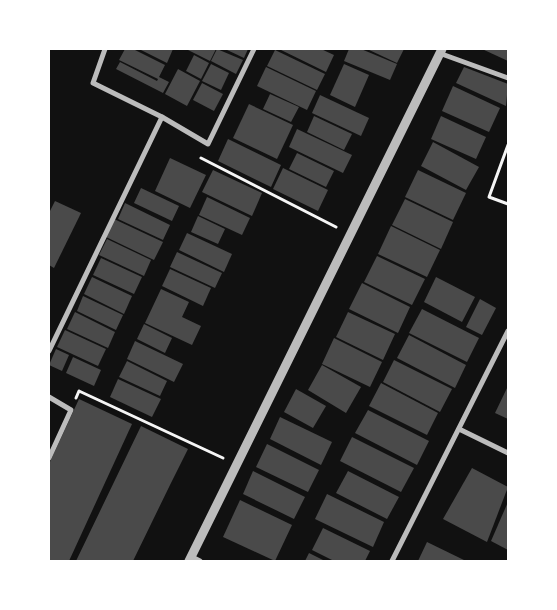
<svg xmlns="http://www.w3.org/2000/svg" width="557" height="610" font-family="Signika,sans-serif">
	<rect width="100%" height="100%" fill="#111"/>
	<g fill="#4a4a4a">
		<polygon points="125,49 133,49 165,65 159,77 169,82 163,93 116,69 120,62 157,81 158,79 119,60"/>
		<polygon points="139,49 173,49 167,63"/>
		<polygon points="186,49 216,49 210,61"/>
		<polygon points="217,49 243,60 236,74 211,61"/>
		<polygon points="225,49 248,49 244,58"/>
		<polygon points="279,49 321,49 334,55 326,72"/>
		<polygon points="349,49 361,49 397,64 390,80 344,61"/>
		<polygon points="367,49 404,49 397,63"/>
		<polygon points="482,49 508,49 508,61"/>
		<polygon points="275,50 325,74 317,90 267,66"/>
		<polygon points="194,55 209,63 201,79 186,71"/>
		<polygon points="211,64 229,73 221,90 202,81"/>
		<polygon points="344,64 369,75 355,107 330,95"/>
		<polygon points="266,67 316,91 307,110 257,86"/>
		<polygon points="464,67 508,84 506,106 456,83"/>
		<polygon points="178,69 200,81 187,106 165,94"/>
		<polygon points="202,83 223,94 214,111 193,100"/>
		<polygon points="453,86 500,108 489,132 442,111"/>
		<polygon points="270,94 299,107 291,122 263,109"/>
		<polygon points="320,95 369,118 361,136 312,113"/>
		<polygon points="249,104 293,125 277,159 233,138"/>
		<polygon points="314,116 352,134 344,150 307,132"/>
		<polygon points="441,116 486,137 476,159 431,139"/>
		<polygon points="297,129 352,155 343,173 289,147"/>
		<polygon points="228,139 281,165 271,187 218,161"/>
		<polygon points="433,142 479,167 466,190 421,166"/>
		<polygon points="297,153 334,171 326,187 289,169"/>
		<polygon points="170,158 206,175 190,208 155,191"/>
		<polygon points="283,168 328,190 318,211 273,189"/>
		<polygon points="213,170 262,193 252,216 202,192"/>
		<polygon points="418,170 466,193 453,220 405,197"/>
		<polygon points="141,188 179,206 172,221 134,203"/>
		<polygon points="207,197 250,218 242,235 199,215"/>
		<polygon points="405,199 453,222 441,249 392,225"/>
		<polygon points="55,201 81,213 54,268 49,265 49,213"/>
		<polygon points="125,203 170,225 163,240 118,219"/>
		<polygon points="198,216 225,229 218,244 191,232"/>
		<polygon points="114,219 163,242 154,260 106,237"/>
		<polygon points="391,226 440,250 427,277 378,254"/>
		<polygon points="187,233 232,254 224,272 179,250"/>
		<polygon points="107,239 151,260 144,276 99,255"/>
		<polygon points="177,252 222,273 215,288 170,267"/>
		<polygon points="377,256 425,279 412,305 364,282"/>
		<polygon points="101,258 142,277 134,294 93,275"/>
		<polygon points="170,269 211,288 203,306 162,286"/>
		<polygon points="92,277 132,296 124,314 84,294"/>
		<polygon points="436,277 475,297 462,322 424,302"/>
		<polygon points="362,283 410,307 398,333 349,309"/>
		<polygon points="161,289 189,302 182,317 201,326 192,345 145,323"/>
		<polygon points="83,296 123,315 116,330 77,311"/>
		<polygon points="480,299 496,308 482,335 466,327"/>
		<polygon points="422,309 479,338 467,362 409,333"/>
		<polygon points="75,312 115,332 108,348 67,329"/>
		<polygon points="348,312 395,334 383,360 336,337"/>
		<polygon points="144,324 172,338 165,353 137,339"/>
		<polygon points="65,330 106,349 98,366 57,347"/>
		<polygon points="409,335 466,365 455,388 397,358"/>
		<polygon points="334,338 382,362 370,387 322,364"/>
		<polygon points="135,341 183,364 174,382 127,359"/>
		<polygon points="56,349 69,355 62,371 49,365"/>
		<polygon points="73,357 101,370 94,386 66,373"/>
		<polygon points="394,360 452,389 440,412 383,382"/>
		<polygon points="127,361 167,381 160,396 119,377"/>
		<polygon points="322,365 361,387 346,413 308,390"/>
		<polygon points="118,379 161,399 152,417 110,397"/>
		<polygon points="381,383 438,413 427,435 369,406"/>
		<polygon points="508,386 508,419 495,413"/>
		<polygon points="296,389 326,406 313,428 284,412"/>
		<polygon points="79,399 132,424 69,561 49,561 49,464"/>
		<polygon points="368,410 429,441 417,465 355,433"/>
		<polygon points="280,417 332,442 321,465 270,439"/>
		<polygon points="141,426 188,449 170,485 133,561 76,561"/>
		<polygon points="352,437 414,468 401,492 340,461"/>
		<polygon points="267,444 319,470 308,492 256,467"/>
		<polygon points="472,468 508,487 487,542 443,519"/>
		<polygon points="253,471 305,497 294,519 243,494"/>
		<polygon points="348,471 399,497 387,519 336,493"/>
		<polygon points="327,494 384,522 373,547 315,519"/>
		<polygon points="240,500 292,525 275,561 223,537"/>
		<polygon points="508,502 508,550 491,541"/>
		<polygon points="323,528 370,551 365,561 334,561 312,550"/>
		<polygon points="427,542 466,561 418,561"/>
		<polygon points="309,553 325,561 305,561"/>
	</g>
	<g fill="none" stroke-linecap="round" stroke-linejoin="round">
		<g stroke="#f5f5f5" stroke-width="3">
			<polyline points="508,145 489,197 508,204"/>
			<polyline points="201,158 336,227"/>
			<polyline points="76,398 79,391 223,458"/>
		</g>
		<g stroke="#bcbcbc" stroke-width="5">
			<polyline points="105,49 93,83 162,117 208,144 254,49"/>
			<polyline points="439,53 508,78"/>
			<polyline points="49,351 162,117"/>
			<polyline points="49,397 71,410 49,458"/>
			<polyline points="459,429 508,453"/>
			<polyline points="192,557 200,561"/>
			<polyline points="392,561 508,331"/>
		</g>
		<polyline stroke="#bcbcbc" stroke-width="9" points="189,561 442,49"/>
	</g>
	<rect width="557" height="610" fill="none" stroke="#ffffff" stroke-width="100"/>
</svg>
